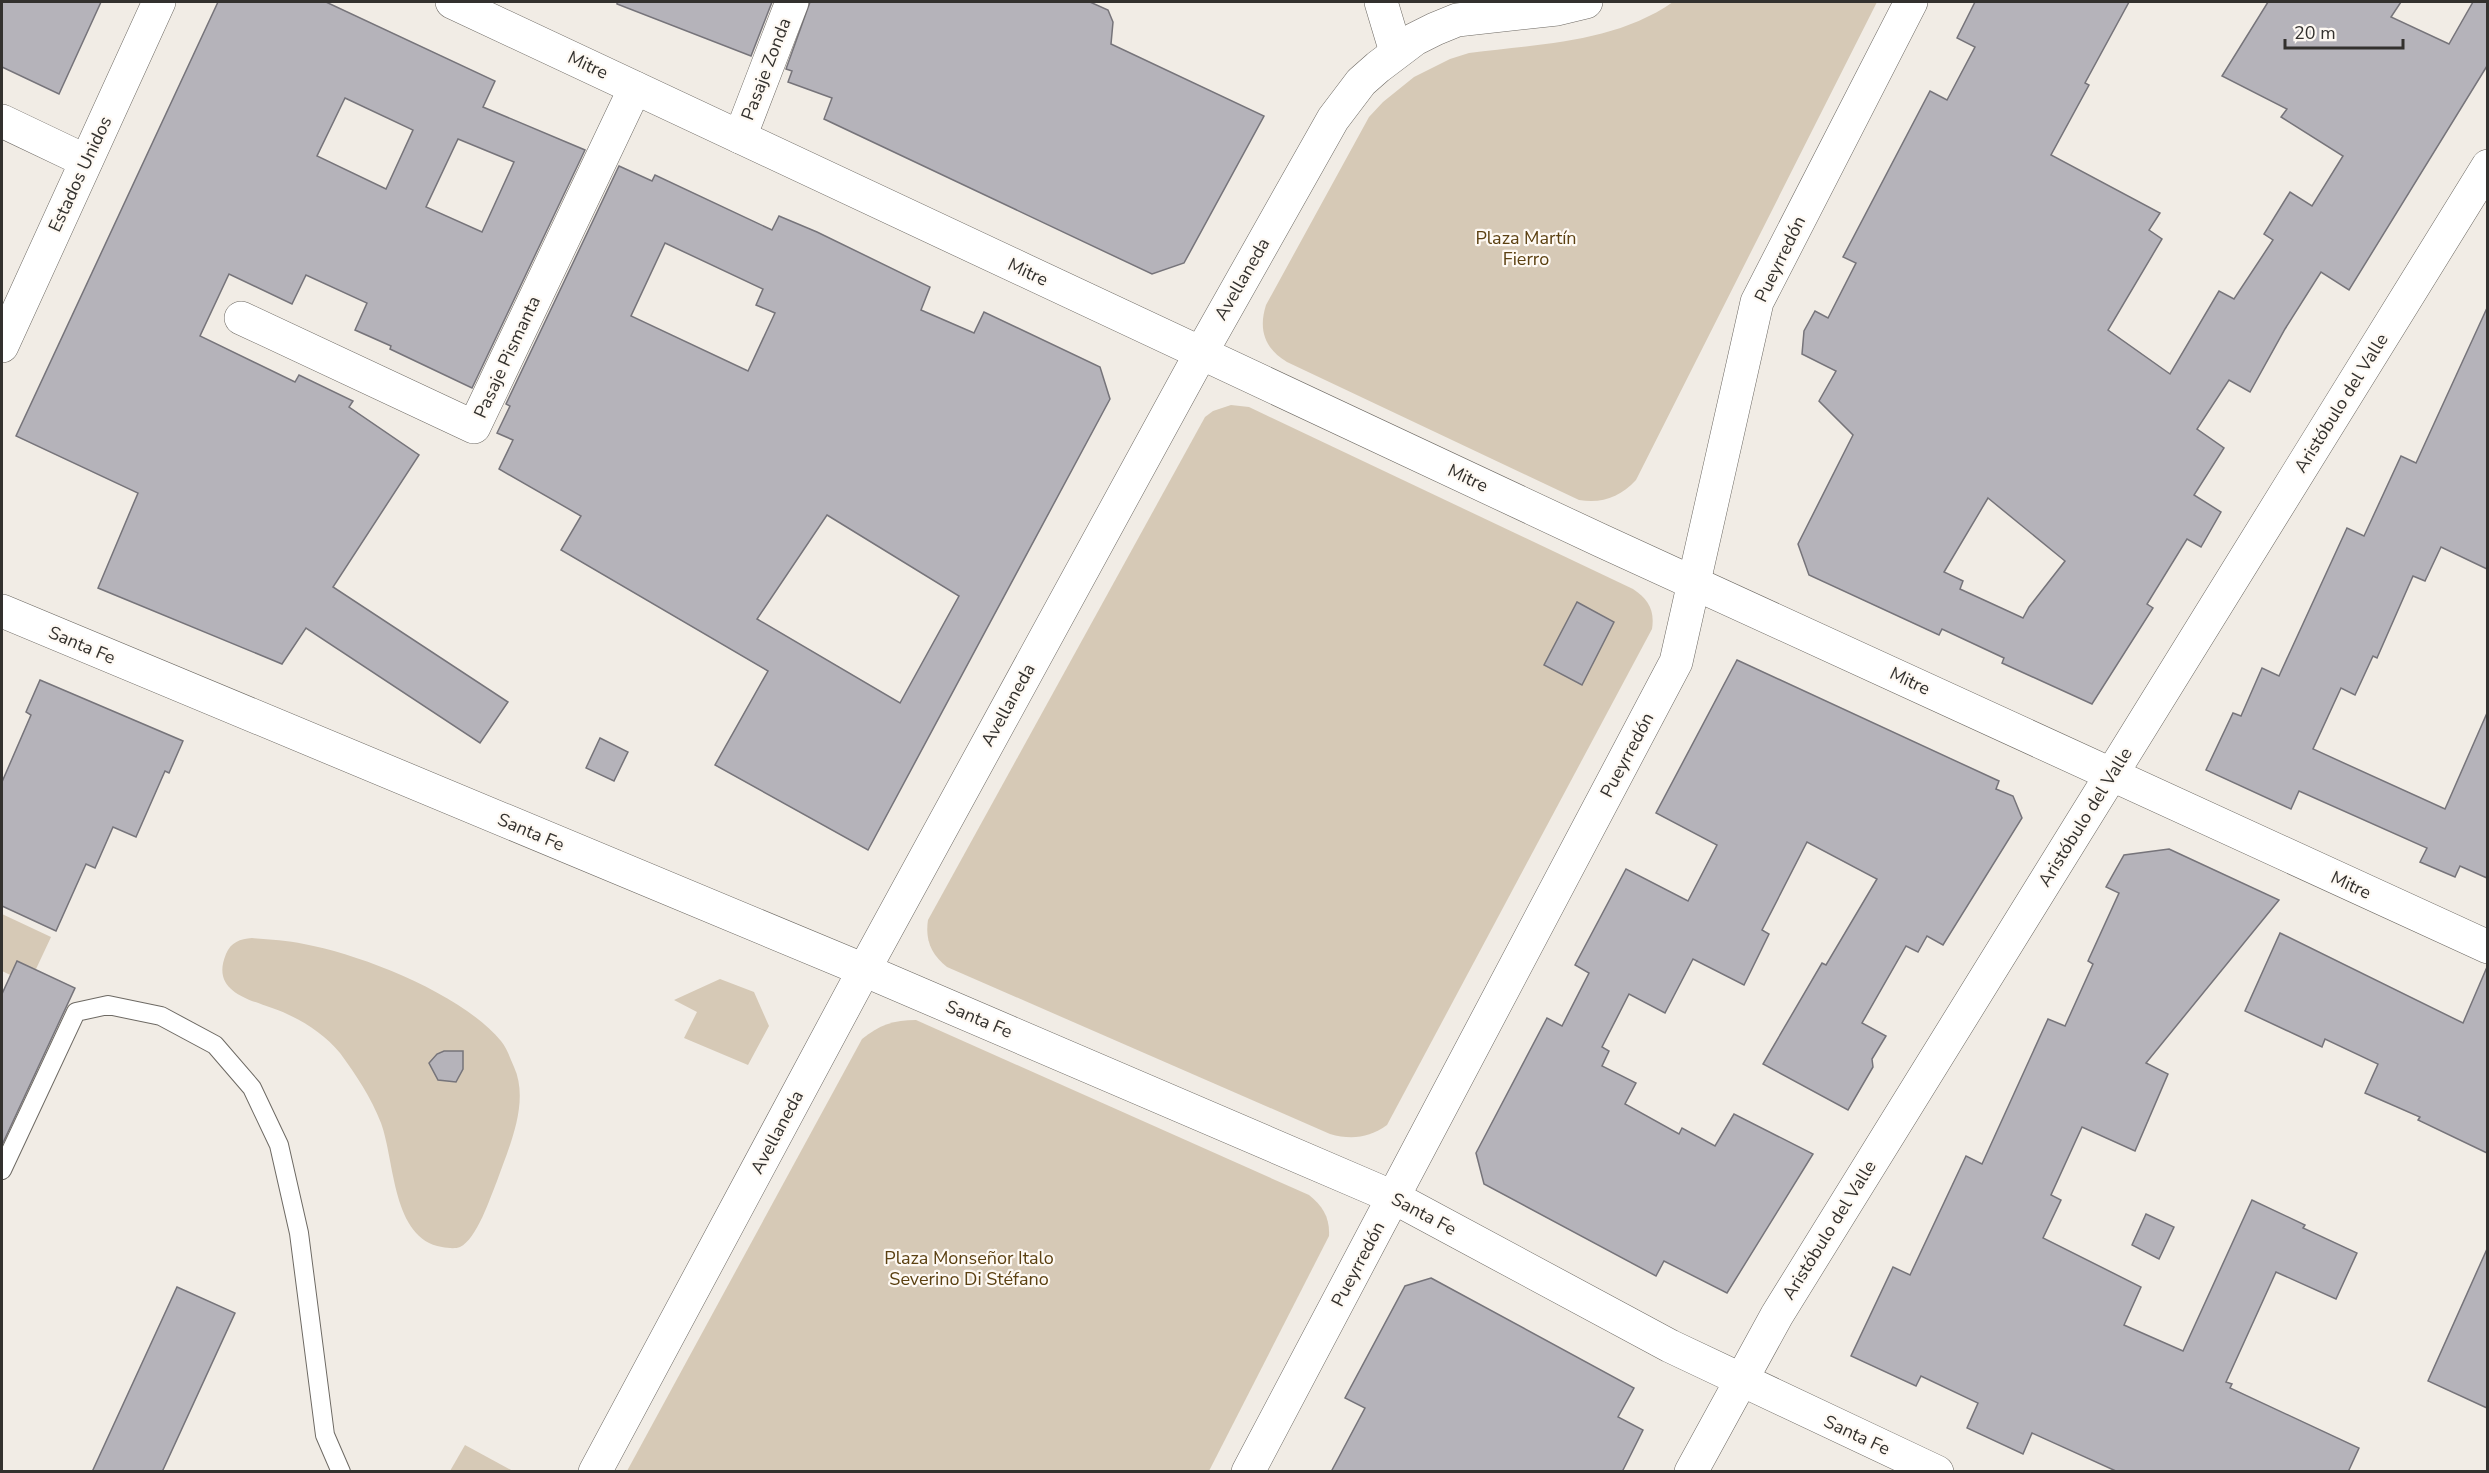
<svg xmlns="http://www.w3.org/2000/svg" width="2489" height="1473" font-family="'Nunito Sans',sans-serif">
	<rect width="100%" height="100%" fill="#f1ece5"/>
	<g fill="#d6c9b6">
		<path d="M1673,2H1877L1636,480C1620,497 1602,504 1579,500L1287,362C1265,349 1258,330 1266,305L1369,117L1383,102L1414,77L1450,59L1469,53C1538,44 1614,43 1673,2Z"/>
		<path d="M1231,405L1249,407L1633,589C1648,599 1655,610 1652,629L1387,1125C1369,1138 1351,1140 1330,1134L947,967C931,954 925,940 928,920L1205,417L1213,411Z"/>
		<polygon points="2,914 51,937 29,984 2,971"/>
		<path d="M252,938C269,940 287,940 304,944C363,955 462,994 501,1041C507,1048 510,1058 514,1067C530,1102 509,1147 497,1181C490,1198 477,1239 460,1247C455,1249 448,1248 442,1247C392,1239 395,1161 381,1123C371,1097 356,1075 340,1053C326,1036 307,1023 287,1014C261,1001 208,997 226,954C231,942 240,939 252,938Z"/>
		<polygon points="720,979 754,992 769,1026 748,1065 684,1038 697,1012 674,1000"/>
		<path d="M916,1020L1309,1195C1323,1206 1330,1218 1329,1236L1209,1471H627L862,1039C879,1025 894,1020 916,1020Z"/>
		<polygon points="465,1445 513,1471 450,1471"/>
	</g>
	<g fill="#b5b3ba" stroke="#76747a" stroke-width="1.5" fill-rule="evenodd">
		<polygon points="2,2 101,2 59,94 2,67"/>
		<path d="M218,2H326L495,81L483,107L585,150L472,388L390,349L391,346L355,330L367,303L306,275L292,304L229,274L200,336L295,382L299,375L353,401L349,407L419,455L333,587L508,702L480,743L306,628L282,664L98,588L138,493L16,436ZM345,98L413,130L386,189L317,156ZM458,139L514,162L482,232L426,207Z"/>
		<polygon points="617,2 772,2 751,56 617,4"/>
		<polygon points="810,2 1090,2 1108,10 1113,22 1111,44 1264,116 1184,263 1152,274 824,119 832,98 788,82 792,71 786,69"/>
		<path d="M1975,2H2129L2085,83L2089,85L2051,155L2160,213L2149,230L2162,239L2108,330L2170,374L2219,291L2234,299L2273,240L2264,234L2290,192L2312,206L2343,156L2281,117L2287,109L2222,76L2268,2H2401L2391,17L2449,44L2473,2H2487V66L2349,290L2321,272L2285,329L2250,392L2229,380L2197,429L2224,448L2194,495L2221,512L2201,547L2187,539L2147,604L2153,608L2092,704L2002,663L2004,658L1942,629L1939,635L1809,575L1798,544L1853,435L1819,401L1836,371L1802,354L1804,331L1815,311L1828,318L1856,263L1843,257L1930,91L1947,100L1975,47L1957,38ZM1988,498L2065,561L2029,607L2023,618L1960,589L1963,581L1944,572Z"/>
		<path d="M619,166L652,181L655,175L772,230L779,216L817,232L930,287L921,310L974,333L984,312L1100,367L1110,399L868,850L715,765L768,671L561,550L581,516L499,469L513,440L497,433L510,406L506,404ZM665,243L763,289L756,305L775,313L748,371L631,316ZM827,515L959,596L900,703L757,619Z"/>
		<polygon points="2487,308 2487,569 2441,547 2425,581 2413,576 2377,658 2373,656 2355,695 2341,688 2313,749 2445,809 2487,713 2487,878 2460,866 2455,877 2420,862 2427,848 2299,791 2291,809 2206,770 2233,713 2241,716 2262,668 2279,676 2347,528 2364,536 2401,456 2416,463"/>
		<polygon points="1577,602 1614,622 1582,685 1544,665"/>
		<polygon points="1737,660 1999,781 1996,789 2013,796 2022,818 1943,945 1927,936 1918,952 1906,946 1862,1023 1886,1036 1872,1059 1873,1067 1848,1110 1763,1064 1822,963 1826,965 1877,879 1807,842 1762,930 1769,934 1744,985 1693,959 1665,1013 1629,994 1602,1047 1609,1051 1602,1066 1636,1083 1625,1104 1679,1134 1682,1128 1715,1146 1734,1114 1813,1154 1727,1293 1664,1261 1656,1276 1484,1184 1476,1153 1547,1018 1562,1026 1589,973 1575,965 1626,869 1688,901 1717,845 1656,813"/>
		<polygon points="40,680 183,741 169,773 165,771 136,837 113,827 95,868 86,864 56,931 2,906 2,782 31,715 26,712"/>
		<polygon points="600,738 628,752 614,781 586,768"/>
		<polygon points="2169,849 2279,900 2146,1063 2168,1074 2135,1151 2082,1127 2051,1195 2061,1200 2043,1238 2141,1287 2124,1325 2183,1351 2252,1200 2305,1225 2303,1228 2357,1253 2336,1299 2276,1272 2226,1382 2232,1384 2230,1388 2359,1448 2348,1472 2118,1472 2032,1433 2023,1454 1967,1428 1978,1403 1921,1376 1916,1386 1851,1356 1893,1267 1910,1275 1966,1156 1982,1164 2048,1019 2065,1026 2093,964 2088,961 2119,893 2106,887 2124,855"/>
		<polygon points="2280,933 2463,1023 2487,967 2487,1153 2418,1120 2420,1117 2365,1093 2378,1064 2325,1039 2322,1047 2245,1011"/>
		<polygon points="17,961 75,988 2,1145 2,994"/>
		<polygon points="444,1051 463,1051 463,1069 456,1082 438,1080 429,1063 437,1054"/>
		<polygon points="2146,1214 2174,1227 2159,1259 2132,1245"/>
		<polygon points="2487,1249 2487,1408 2428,1381"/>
		<polygon points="1431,1278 1634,1388 1618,1417 1643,1430 1622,1472 1331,1472 1365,1408 1345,1398 1405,1286"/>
		<polygon points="177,1287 235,1313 162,1472 92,1472"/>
	</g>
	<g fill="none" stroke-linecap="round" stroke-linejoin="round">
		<g stroke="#6d6963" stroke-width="20">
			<polyline id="lane" points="2,1170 76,1012 108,1005 161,1016 215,1045 252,1088 279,1145 299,1233 325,1435 341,1472"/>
		</g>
		<g stroke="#6d6963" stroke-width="34">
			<g id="street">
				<polyline points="452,2 1602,541 2488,947"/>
				<polyline points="1381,2 1396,52"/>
				<polyline points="2,121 86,161"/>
				<polyline points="740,137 792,2"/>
				<polyline points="241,318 474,427 635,88"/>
				<polyline points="2,346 159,2"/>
				<polyline points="2,611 864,970 1393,1197 1670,1346 1937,1472"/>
				<polyline points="595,1472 864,970 1201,353 1333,119 1361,82 1378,67 1415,39 1435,29 1457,20 1557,9 1586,2"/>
				<polyline points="1248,1472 1676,662 1757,302 1911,2"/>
				<polyline points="1691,1472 1777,1315 2488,166"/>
			</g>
		</g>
		<use href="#lane" stroke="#fff" stroke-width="18"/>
		<use href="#street" stroke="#fff" stroke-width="33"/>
	</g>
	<g text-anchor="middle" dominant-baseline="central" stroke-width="4.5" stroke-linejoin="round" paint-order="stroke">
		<g font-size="18" fill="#33312e" stroke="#fef9f3">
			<text transform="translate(588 65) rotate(25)">Mitre</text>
			<text transform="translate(766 69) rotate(-69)">Pasaje Zonda</text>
			<text transform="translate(80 174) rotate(-65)">Estados Unidos</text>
			<text transform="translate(1780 259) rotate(-64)">Pueyrredón</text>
			<text transform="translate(1028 272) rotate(25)">Mitre</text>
			<text transform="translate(1242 279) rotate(-60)">Avellaneda</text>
			<text transform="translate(507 357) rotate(-65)">Pasaje Pismanta</text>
			<text transform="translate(2341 403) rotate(-58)">Aristóbulo del Valle</text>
			<text transform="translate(1468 478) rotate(25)">Mitre</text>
			<text transform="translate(82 645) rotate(23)">Santa Fe</text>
			<text transform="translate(1910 681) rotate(25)">Mitre</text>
			<text transform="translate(1008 705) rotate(-61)">Avellaneda</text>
			<text transform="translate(1627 755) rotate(-62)">Pueyrredón</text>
			<text transform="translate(2085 817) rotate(-58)">Aristóbulo del Valle</text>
			<text transform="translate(531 832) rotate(23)">Santa Fe</text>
			<text transform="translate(2351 885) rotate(25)">Mitre</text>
			<text transform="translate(979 1019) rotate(23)">Santa Fe</text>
			<text transform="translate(777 1132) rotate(-62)">Avellaneda</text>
			<text transform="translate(1424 1214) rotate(28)">Santa Fe</text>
			<text transform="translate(1829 1230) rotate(-58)">Aristóbulo del Valle</text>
			<text transform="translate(1358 1264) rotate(-62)">Pueyrredón</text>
			<text transform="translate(1857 1435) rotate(25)">Santa Fe</text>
		</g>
		<g font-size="18" fill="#5b4011" stroke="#fef9f3">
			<text x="1526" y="238">Plaza Martín<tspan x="1526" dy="21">Fierro</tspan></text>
			<text x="969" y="1258">Plaza Monseñor Italo<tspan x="969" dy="21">Severino Di Stéfano</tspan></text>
		</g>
	</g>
	<rect width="2489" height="1473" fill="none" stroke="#33312e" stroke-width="6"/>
	<path d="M2285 39v9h118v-9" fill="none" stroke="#33312e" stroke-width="3"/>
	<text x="2294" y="39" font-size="18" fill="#33312e" stroke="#fef9f3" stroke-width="4.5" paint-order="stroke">20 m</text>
</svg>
